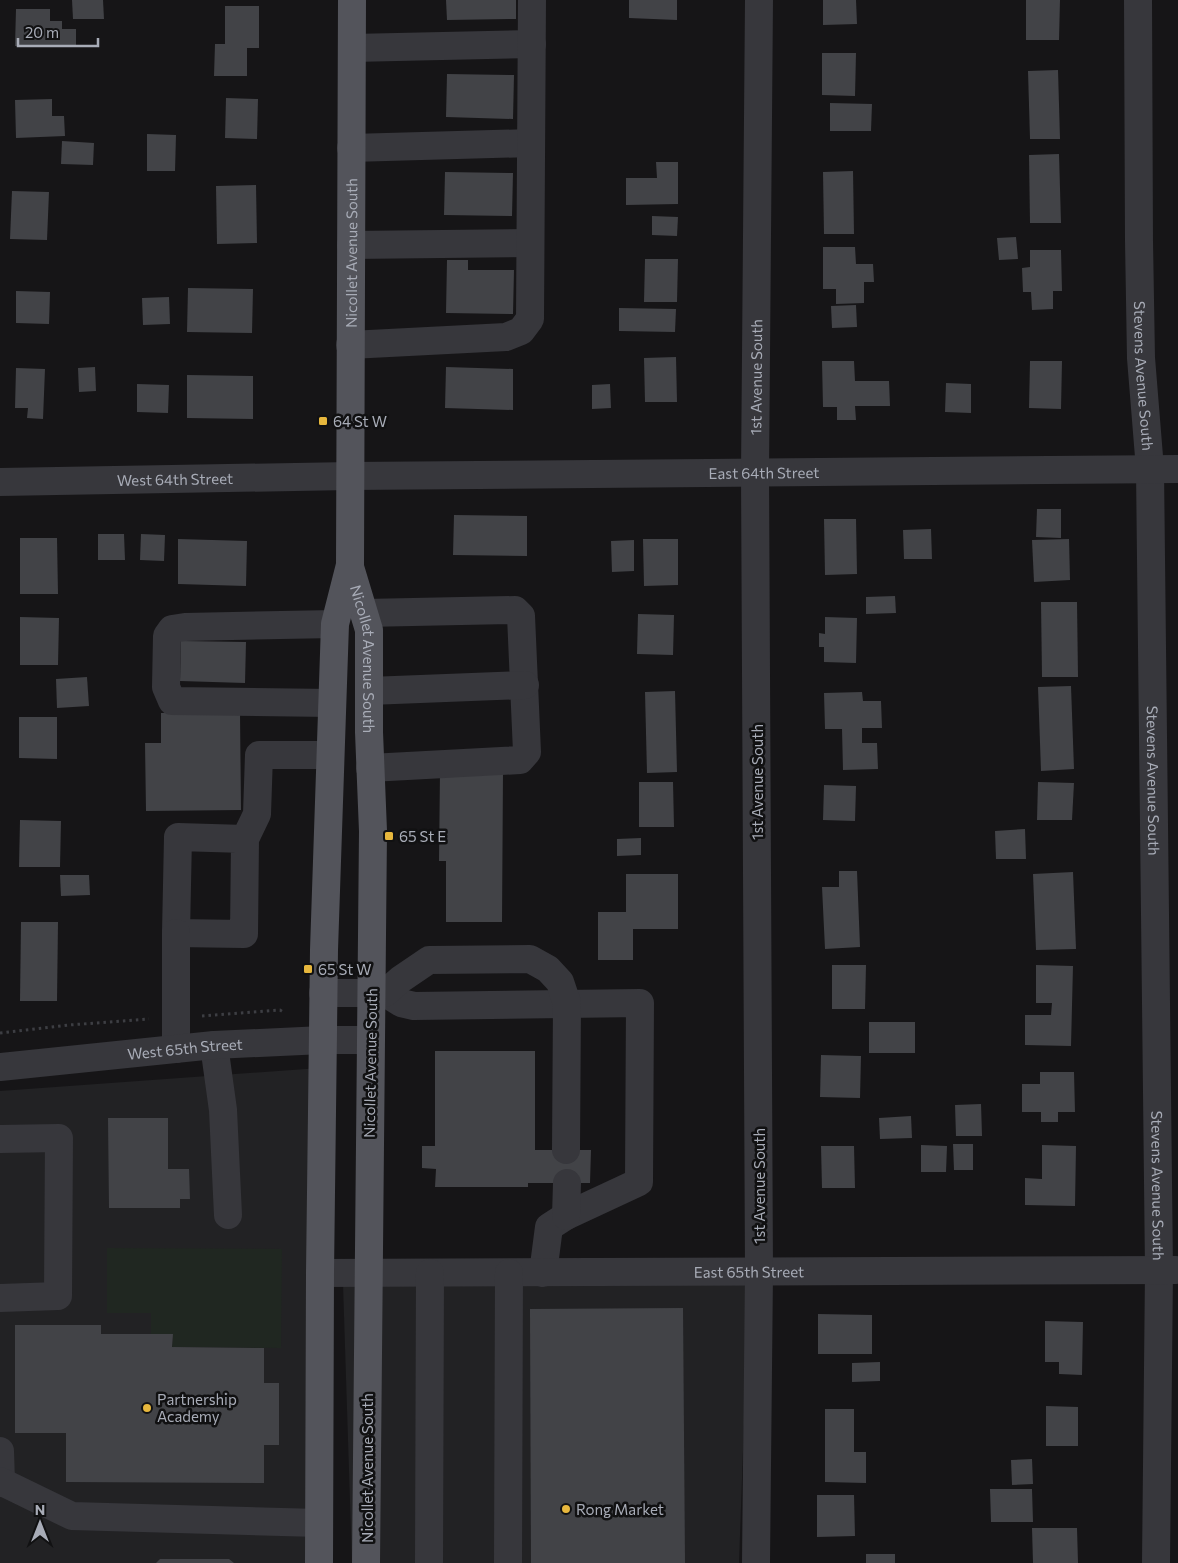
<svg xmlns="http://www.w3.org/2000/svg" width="1178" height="1563" font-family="Commissioner,sans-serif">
	<rect width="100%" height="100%" fill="#161517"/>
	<g fill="#222224">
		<polygon points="320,1068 314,1563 0,1563 0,1091"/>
		<polygon points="749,1282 739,1563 352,1563 343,1284"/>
	</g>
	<polygon fill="#202721" points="107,1248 282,1249 281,1348 172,1347 173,1334 151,1334 151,1313 107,1313"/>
	<g fill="#424347">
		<polygon points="72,0 103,0 104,19 73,19"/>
		<polygon points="446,0 516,0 516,19 447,20"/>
		<polygon points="629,0 677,0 677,20 629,18"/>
		<polygon points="823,0 856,0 857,24 823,25"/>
		<polygon points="1026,0 1060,0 1059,40 1026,40"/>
		<polygon points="225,6 259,6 259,48 247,48 247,76 214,76 215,44 225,44"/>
		<polygon points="16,9 50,9 50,21 62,21 62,29 76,29 76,47 15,46"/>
		<polygon points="822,53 856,53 855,96 822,95"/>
		<polygon points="1058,70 1060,139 1030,139 1028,71"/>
		<polygon points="447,74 514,75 513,119 446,117"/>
		<polygon points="226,98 258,99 257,139 225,138"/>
		<polygon points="52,99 52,116 64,116 65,136 16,138 15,100"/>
		<polygon points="830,103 872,104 871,131 830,131"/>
		<polygon points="147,134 176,135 175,171 147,171"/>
		<polygon points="62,141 94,143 93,165 61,164"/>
		<polygon points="1059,154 1061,223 1030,223 1029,155"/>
		<polygon points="656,162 678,162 678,204 626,205 626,178 657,178"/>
		<polygon points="853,171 854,234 824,234 823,172"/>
		<polygon points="445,172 513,173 512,216 444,215"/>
		<polygon points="256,185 257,243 217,244 216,186"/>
		<polygon points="12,191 49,192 47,240 10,239"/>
		<polygon points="652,216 678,217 677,236 652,235"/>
		<polygon points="1016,237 1018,259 999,260 997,238"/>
		<polygon points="823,247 855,247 856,264 873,264 874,282 864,282 864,303 836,304 836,289 823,289"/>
		<polygon points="1030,250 1061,250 1062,291 1053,291 1053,309 1032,310 1031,292 1023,292 1022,268 1030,267"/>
		<polygon points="645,259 678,259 677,302 644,302"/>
		<polygon points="447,260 468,260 468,270 514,270 513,314 446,313"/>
		<polygon points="188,288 253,289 252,333 187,332"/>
		<polygon points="16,291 50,292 49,324 16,323"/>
		<polygon points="169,297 170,324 143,325 142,298"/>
		<polygon points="856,305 857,327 832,328 831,306"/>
		<polygon points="619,308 676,309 675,332 619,331"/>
		<polygon points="676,357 677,402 645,402 644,358"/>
		<polygon points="822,361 854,361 855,381 889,381 890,406 855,406 856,420 837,420 837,407 823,407"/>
		<polygon points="1030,361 1062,361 1061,409 1029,408"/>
		<polygon points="95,367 96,391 79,392 78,368"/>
		<polygon points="446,367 513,369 513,410 445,408"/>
		<polygon points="16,368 45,369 43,419 27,418 28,408 15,408"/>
		<polygon points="187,375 253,376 253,419 187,418"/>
		<polygon points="946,383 971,384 971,413 945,412"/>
		<polygon points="137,384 169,385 168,413 137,412"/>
		<polygon points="610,384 611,408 592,409 592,385"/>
		<polygon points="1037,509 1061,509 1061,538 1036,537"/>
		<polygon points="454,515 527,516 527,556 453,555"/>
		<polygon points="824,519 856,519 857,574 825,575"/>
		<polygon points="931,529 932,559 904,559 903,530"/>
		<polygon points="98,534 124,534 125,560 98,560"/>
		<polygon points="141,534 165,535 164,561 140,560"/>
		<polygon points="20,538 57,538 58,594 20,594"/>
		<polygon points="178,539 247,541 246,586 178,584"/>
		<polygon points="643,539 678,539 678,585 644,586"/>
		<polygon points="1069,539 1070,580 1034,582 1032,540"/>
		<polygon points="634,540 634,571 612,572 611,541"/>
		<polygon points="895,596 896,613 866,614 866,597"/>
		<polygon points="1041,602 1077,602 1078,677 1042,677"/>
		<polygon points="638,614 674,615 673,655 637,654"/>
		<polygon points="20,617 59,618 58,665 20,665"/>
		<polygon points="825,617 857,618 856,663 824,662 824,647 819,647 819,633 825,634"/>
		<polygon points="181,641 246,642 245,683 180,681"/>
		<polygon points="87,677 89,706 57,708 56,679"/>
		<polygon points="1071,686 1074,769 1041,771 1038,687"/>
		<polygon points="675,691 677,772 647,773 645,692"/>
		<polygon points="862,692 863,701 881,701 882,728 862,728 862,743 877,743 878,769 843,770 842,729 825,729 824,693"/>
		<polygon points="240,712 241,810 146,811 145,743 161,743 161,713"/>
		<polygon points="19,717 57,717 57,759 19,758"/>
		<polygon points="440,771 503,772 502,922 446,922 446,861 439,861"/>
		<polygon points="639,782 673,782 674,827 639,827"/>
		<polygon points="1038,782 1074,783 1072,820 1037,820"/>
		<polygon points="824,785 856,786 855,821 823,820"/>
		<polygon points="20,820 61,821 60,867 19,867"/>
		<polygon points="1025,829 1026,859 996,859 995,831"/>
		<polygon points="641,838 641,855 617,856 617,839"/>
		<polygon points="839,871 857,871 860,947 825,949 822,887 839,887"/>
		<polygon points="1073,872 1076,949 1036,950 1033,874"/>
		<polygon points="626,874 678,874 678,929 633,929 633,960 598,960 598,912 626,912"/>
		<polygon points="60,875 89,875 90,895 61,896"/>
		<polygon points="21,922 58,922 57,1001 20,1001"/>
		<polygon points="832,965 866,965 865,1009 832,1009"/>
		<polygon points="1036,965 1073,966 1071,1046 1025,1045 1025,1015 1051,1015 1052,1003 1036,1003"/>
		<rect x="869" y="1022" width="46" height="31"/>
		<polygon points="435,1051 535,1051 535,1150 591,1150 590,1183 528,1183 528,1187 435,1187 436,1169 422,1168 422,1146 435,1146"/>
		<polygon points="821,1055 861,1056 860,1098 820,1097"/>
		<polygon points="1040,1072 1074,1072 1075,1112 1058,1112 1058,1122 1041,1122 1041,1112 1022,1112 1022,1084 1040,1084"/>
		<polygon points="981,1104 982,1136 956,1136 955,1105"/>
		<polygon points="911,1116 912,1138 880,1139 879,1118"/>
		<polygon points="108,1118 168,1118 168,1169 189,1169 190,1199 180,1199 180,1208 109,1208"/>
		<polygon points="953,1144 973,1144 973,1170 954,1170"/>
		<polygon points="921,1145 947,1146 946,1172 921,1172"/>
		<polygon points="1042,1145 1076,1146 1075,1206 1025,1205 1025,1178 1042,1179"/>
		<polygon points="821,1146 854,1146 855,1188 822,1188"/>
		<polygon points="683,1308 685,1563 531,1563 530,1309"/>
		<polygon points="818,1314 872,1315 872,1354 818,1354"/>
		<polygon points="1045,1321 1083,1322 1082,1375 1059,1374 1059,1362 1045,1362"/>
		<polygon points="15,1325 101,1325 101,1334 173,1334 172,1347 264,1348 264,1383 279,1383 279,1445 264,1445 264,1483 66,1482 66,1433 15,1433"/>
		<polygon points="880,1362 880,1381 852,1382 852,1363"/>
		<polygon points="1046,1406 1078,1407 1078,1446 1046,1446"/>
		<polygon points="825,1409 854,1409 854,1452 866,1452 866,1483 825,1482"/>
		<polygon points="1032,1459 1033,1484 1012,1485 1011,1460"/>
		<polygon points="990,1489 1032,1489 1033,1522 991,1522"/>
		<polygon points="817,1495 854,1495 855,1536 817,1537"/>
		<polygon points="1032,1528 1077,1528 1078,1563 1033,1563"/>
		<rect x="866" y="1554" width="29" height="9"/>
		<polygon points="160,1559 229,1559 234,1563 156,1563"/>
	</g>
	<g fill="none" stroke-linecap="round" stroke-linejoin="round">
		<g stroke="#3d3e43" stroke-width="3" stroke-dasharray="2.5 4" stroke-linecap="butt">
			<polyline points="202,1016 280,1010 285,1013"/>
			<polyline points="0,1033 69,1025 149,1019"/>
		</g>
		<g stroke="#37373c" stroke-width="28">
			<path id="s1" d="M1138,0L1139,241L1141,358L1150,469L1159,1270L1156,1563"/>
			<polyline points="352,48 532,44"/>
			<polyline points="351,148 531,143"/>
			<polyline points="351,245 530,243"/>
			<polyline points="350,345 506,337 521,331 530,319 532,0"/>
			<path id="s2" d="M0,482L350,476L1178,469"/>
			<polyline points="364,613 515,610 521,616 527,752 520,760 370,768"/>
			<polyline points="369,691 525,685"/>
			<polyline points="332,703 172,701 166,687 167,636 172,629 185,627 335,624"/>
			<polyline points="245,839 178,837 176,933 244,934 245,839 257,814 259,755 330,755"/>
			<polyline points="323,993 385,993 401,1003 414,1006 640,1003 639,1182 566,1216 549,1227 543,1273"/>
			<polyline points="385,993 401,979 429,960 530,959 548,969 560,982 567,1003 566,1150"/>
			<polyline points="214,1045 223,1110 228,1215"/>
			<polyline points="176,1049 176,933"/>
			<path id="s3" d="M0,1067L214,1045L323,1040H370"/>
			<polyline points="0,1139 59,1138 58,1296 0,1298"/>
			<polyline points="566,1216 567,1183"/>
			<path id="s4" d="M320,1273L1176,1270"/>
			<polyline points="0,1451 1,1483"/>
			<polyline points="0,1481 72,1516 319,1523"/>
			<polyline points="429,1563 430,1273"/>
			<polyline points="508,1563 509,1273"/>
			<path id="s5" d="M756,1563L759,1272L755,473L759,0"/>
		</g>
		<g stroke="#53545b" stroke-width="28">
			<path id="s6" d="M350,567L369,630V732L373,831L366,1563"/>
			<path id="s7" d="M319,1563L320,1273L324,950L335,624L350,565L352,0"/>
		</g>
	</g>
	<g fill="#e7b73d" stroke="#111112" stroke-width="2">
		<rect x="318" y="416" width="10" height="10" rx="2.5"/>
		<rect x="384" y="831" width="10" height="10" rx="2.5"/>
		<rect x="303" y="964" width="10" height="10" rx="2.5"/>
		<circle cx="147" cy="1408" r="5"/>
		<circle cx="566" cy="1509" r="5"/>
	</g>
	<g text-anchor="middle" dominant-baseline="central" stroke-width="5" stroke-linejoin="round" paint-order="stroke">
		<g font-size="15" fill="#a8acb7" stroke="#111112">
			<text stroke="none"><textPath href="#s7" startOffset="1312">Nicollet Avenue South</textPath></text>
			<text stroke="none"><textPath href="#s5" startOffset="1186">1st Avenue South</textPath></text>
			<text stroke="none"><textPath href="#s1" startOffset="376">Stevens Avenue South</textPath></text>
			<text stroke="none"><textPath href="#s2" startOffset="764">East 64th Street</textPath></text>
			<text stroke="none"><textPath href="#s2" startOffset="175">West 64th Street</textPath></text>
			<text stroke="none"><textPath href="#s6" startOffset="94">Nicollet Avenue South</textPath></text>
			<text stroke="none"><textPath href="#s1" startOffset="781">Stevens Avenue South</textPath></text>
			<text transform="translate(757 782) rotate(-90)">1st Avenue South</text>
			<text stroke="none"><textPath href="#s3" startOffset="186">West 65th Street</textPath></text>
			<text transform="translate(370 1063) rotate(-89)">Nicollet Avenue South</text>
			<text transform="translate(759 1186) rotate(-90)">1st Avenue South</text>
			<text stroke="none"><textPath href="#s1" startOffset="1186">Stevens Avenue South</textPath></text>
			<text stroke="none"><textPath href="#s4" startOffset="429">East 65th Street</textPath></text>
			<text transform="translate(367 1468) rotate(-90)">Nicollet Avenue South</text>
		</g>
		<g font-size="15" fill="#a8acb7" stroke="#111112" text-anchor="start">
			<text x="333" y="421">64 St W</text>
			<text x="399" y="836">65 St E</text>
			<text x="318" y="969">65 St W</text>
			<text x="157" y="1399">Partnership<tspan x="157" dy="17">Academy</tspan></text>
			<text x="576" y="1509">Rong Market</text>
		</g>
	</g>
	<g transform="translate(40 1523)" stroke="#111112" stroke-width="4" paint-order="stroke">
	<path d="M0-4L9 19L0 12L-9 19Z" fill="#a8acb7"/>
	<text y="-8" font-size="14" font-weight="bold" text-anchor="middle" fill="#a8acb7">N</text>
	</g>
	<path d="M18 38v8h80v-8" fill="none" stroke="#a8acb7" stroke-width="2.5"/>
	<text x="25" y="38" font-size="15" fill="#a8acb7" stroke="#111112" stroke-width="4" paint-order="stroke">20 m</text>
</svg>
